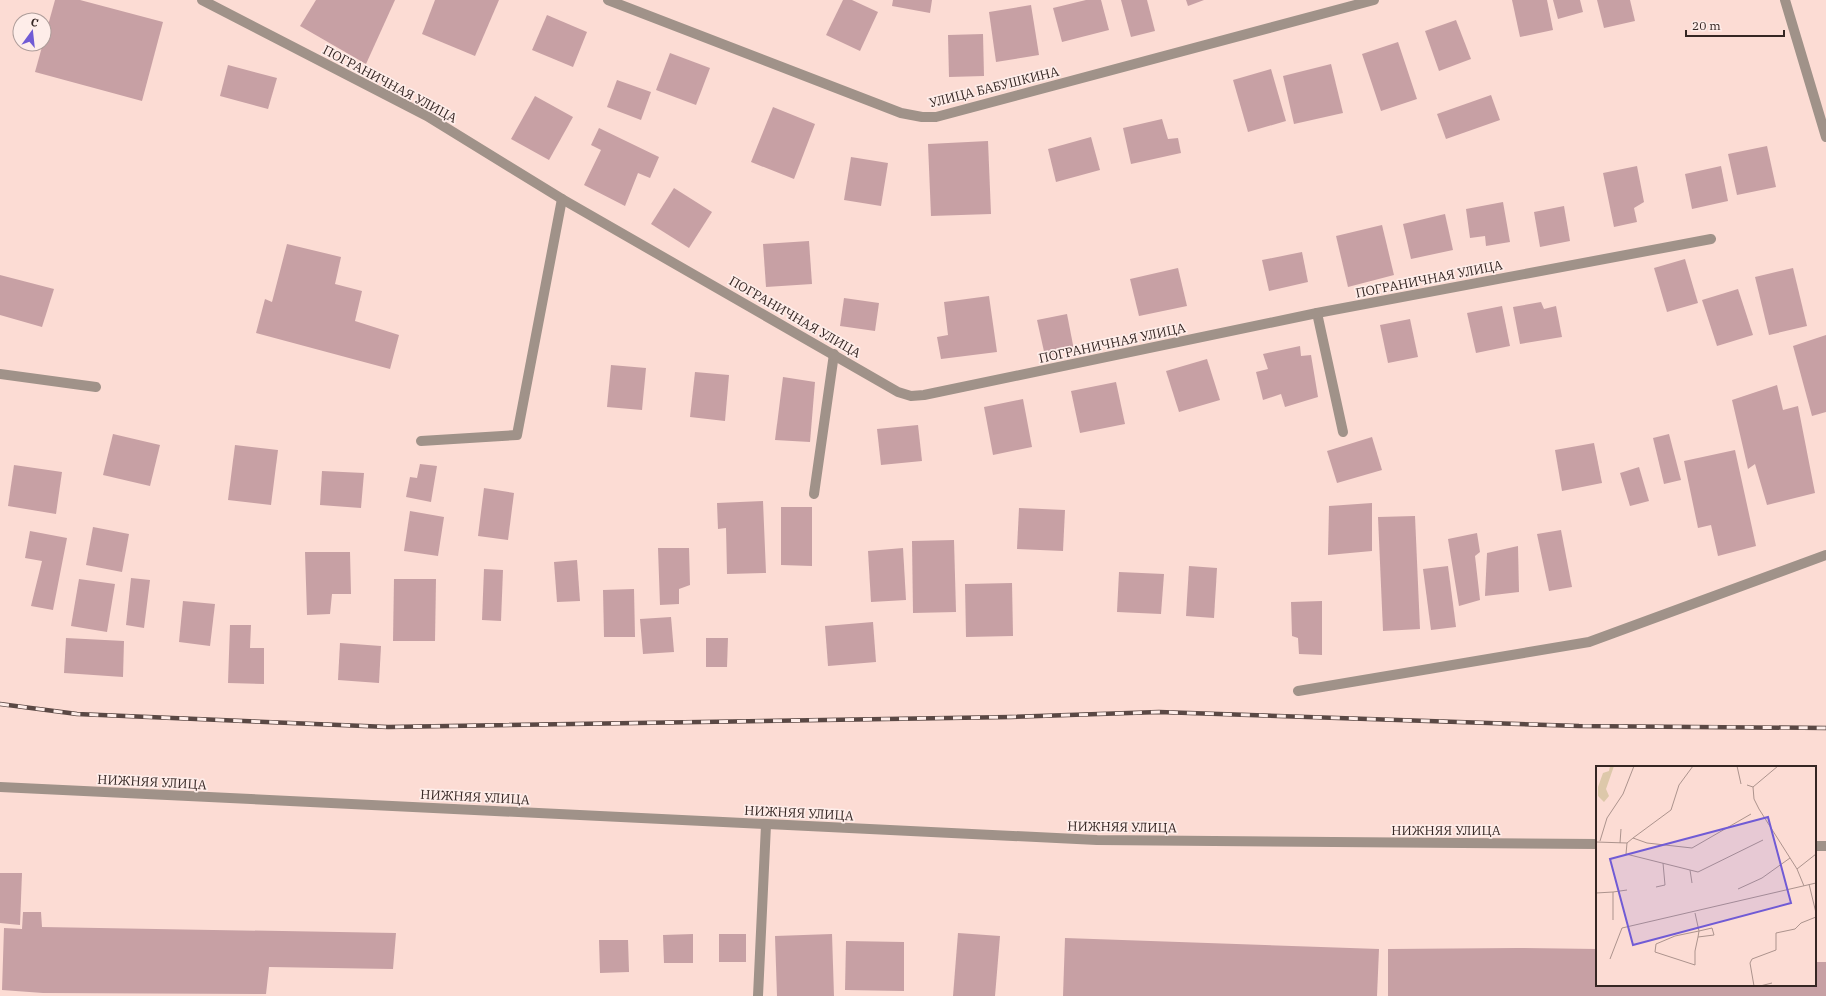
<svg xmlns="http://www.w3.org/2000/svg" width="1826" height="996" font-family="'IBM Plex Serif',serif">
	<rect width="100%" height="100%" fill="#fcdcd4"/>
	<g fill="#c7a0a4">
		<polygon points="55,0 80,0 163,22 142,101 35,72"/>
		<polygon points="316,0 395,0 366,64 300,26"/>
		<polygon points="435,0 499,0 475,56 422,34"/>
		<polygon points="843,0 852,0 878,12 860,51 826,35"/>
		<polygon points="893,0 932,0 930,13 892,6"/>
		<polygon points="1086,0 1101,0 1109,30 1062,42 1053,8"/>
		<polygon points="1121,0 1147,0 1155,31 1131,37"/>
		<polygon points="1186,0 1204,0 1188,6"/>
		<polygon points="1512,0 1547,0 1553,30 1520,37"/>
		<polygon points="1553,0 1580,0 1583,12 1558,19"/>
		<polygon points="1597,0 1630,0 1635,21 1604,28"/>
		<polygon points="1031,5 1039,55 996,62 989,12"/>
		<polygon points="547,15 587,32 573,67 532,50"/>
		<polygon points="1456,20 1471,59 1439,71 1425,31"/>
		<polygon points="983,34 984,76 949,77 948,35"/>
		<polygon points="1398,42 1417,99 1381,111 1362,54"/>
		<polygon points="670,53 710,68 696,105 656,90"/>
		<polygon points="1331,64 1343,113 1294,124 1283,76"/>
		<polygon points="228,65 277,78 268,109 220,96"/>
		<polygon points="1271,69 1286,121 1248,132 1233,80"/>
		<polygon points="617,80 651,92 641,120 607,107"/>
		<polygon points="1491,95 1500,120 1446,139 1437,114"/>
		<polygon points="535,96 573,117 549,160 511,139"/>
		<polygon points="773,107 815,124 794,179 751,162"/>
		<polygon points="1162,119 1168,139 1178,138 1181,153 1131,164 1123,128"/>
		<polygon points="599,128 659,157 650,178 638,173 625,206 584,185 601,150 591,145"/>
		<polygon points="1091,137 1100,170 1056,182 1048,149"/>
		<polygon points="988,141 991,214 931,216 928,144"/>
		<polygon points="1767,146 1776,187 1737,195 1728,154"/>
		<polygon points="851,157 888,163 881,206 844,200"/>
		<polygon points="1637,166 1644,202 1634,208 1637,222 1614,227 1603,173"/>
		<polygon points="1721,166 1728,201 1692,209 1685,174"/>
		<polygon points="674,188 712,212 689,248 651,224"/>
		<polygon points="1503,202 1510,242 1486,246 1485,236 1470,238 1466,209"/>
		<polygon points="1564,206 1570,241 1540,247 1534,212"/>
		<polygon points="1445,214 1453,250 1411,259 1403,224"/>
		<polygon points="1382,225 1394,275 1348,287 1336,236"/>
		<polygon points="809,241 812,284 766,287 763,244"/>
		<polygon points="287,244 341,257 335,284 362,291 355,321 399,335 390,369 256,333 265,299 272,302"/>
		<polygon points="1302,252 1308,282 1269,291 1262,260"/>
		<polygon points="1685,259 1698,303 1667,312 1654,268"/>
		<polygon points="1178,268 1187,306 1139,316 1130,279"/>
		<polygon points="1793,268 1807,326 1769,335 1755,277"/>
		<polygon points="0,275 54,289 42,327 0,315"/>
		<polygon points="1738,289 1753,335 1717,346 1702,300"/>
		<polygon points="989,296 997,352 941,359 937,337 948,335 944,302"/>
		<polygon points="844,298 879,303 875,331 840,326"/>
		<polygon points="1541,302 1544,309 1556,306 1562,337 1520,344 1513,307"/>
		<polygon points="1502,306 1510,346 1476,353 1467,313"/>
		<polygon points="1067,314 1074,350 1045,356 1037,320"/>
		<polygon points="1410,319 1418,357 1388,363 1380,325"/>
		<polygon points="1826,335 1826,412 1812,416 1793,346"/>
		<polygon points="1300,346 1301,356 1311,355 1318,397 1285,407 1281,394 1263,400 1256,372 1268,369 1263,354"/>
		<polygon points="1207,359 1220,400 1179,412 1166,371"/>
		<polygon points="611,365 646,368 642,410 607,407"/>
		<polygon points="695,372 729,375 725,421 690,417"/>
		<polygon points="783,377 815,382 810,442 775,440"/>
		<polygon points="1116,382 1125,424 1080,433 1071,391"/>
		<polygon points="1777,385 1783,410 1798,406 1815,493 1767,505 1755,464 1748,469 1732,400"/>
		<polygon points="1023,399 1032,447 993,455 984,407"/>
		<polygon points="918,425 922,461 881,465 877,429"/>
		<polygon points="113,434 160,445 150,486 103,475"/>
		<polygon points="1669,434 1681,480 1664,484 1653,438"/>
		<polygon points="1372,437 1382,470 1337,483 1327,451"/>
		<polygon points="1594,443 1602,483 1562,491 1555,450"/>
		<polygon points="235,445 278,450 271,505 228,500"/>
		<polygon points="1735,450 1756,546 1718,556 1711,525 1698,528 1684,461"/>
		<polygon points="420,464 437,466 431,502 406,497 410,477 417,478"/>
		<polygon points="14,465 62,472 56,514 8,506"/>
		<polygon points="1639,467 1649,501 1630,506 1620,473"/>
		<polygon points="322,471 364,473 361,508 320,505"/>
		<polygon points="484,488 514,493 508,540 478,536"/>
		<polygon points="763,501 766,573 727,574 726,528 718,529 717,503"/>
		<polygon points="1372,503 1372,551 1328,555 1329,506"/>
		<polygon points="781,507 812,507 812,566 781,565"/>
		<polygon points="1019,508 1065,510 1063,551 1017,549"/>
		<polygon points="410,511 444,517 438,556 404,551"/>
		<polygon points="1415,516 1420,629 1383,631 1378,517"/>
		<polygon points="93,527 129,534 122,572 86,565"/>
		<polygon points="1561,530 1572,587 1549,591 1537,534"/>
		<polygon points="30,531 67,538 53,610 31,606 42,561 25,558"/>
		<polygon points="1477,533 1480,552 1475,556 1480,600 1459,606 1448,539"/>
		<polygon points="954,540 956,612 913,613 912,541"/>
		<polygon points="1518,546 1519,592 1485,596 1487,553"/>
		<polygon points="658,548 689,548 690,585 679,589 679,604 660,605"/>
		<polygon points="903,548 906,600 871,602 868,551"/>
		<polygon points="305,552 350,552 351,594 332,594 330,614 307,615"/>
		<polygon points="577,560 580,601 557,602 554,562"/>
		<polygon points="1189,566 1217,568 1214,618 1186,616"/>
		<polygon points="1448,566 1456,627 1431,630 1423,569"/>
		<polygon points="484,569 503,570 501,621 482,620"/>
		<polygon points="1119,572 1164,574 1161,614 1117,612"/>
		<polygon points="131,578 150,580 144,628 126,625"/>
		<polygon points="79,579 115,584 107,632 71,626"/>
		<polygon points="394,579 436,579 435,641 393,641"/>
		<polygon points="1012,583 1013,636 966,637 965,584"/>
		<polygon points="634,589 635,637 604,637 603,590"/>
		<polygon points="183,601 215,604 210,646 179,642"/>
		<polygon points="1322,601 1322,655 1299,654 1298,638 1292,636 1291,602"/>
		<polygon points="671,617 674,652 643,654 640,619"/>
		<polygon points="873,622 876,662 828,666 825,626"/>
		<polygon points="230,625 251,625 250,648 264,648 264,684 228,683"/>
		<polygon points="66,638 124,641 123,677 64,673"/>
		<polygon points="706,638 728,638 727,667 706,667"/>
		<polygon points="340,643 381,646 379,683 338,680"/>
		<polygon points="0,873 22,873 20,925 0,923"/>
		<polygon points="23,912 41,912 42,927 396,933 393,969 269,967 266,994 43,993 2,990 4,928 22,929"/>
		<polygon points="958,933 1000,936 995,996 953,996"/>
		<polygon points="693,934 693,963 664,963 663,935"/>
		<rect x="719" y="934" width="27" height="28"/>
		<polygon points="832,934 834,996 777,996 775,936"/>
		<polygon points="1065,938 1379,949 1377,996 1063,996"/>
		<polygon points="599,940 628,940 629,972 600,973"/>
		<polygon points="846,941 904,942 904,991 845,990"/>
		<polygon points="1517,948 1597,949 1597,985 1815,985 1815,962 1826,962 1826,996 1388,996 1388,949"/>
	</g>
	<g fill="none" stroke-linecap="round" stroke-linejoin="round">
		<g stroke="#a09289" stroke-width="10">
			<polyline points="1317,313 1343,432"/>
			<polyline points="0,374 96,387"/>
			<polyline points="814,494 834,354"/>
			<polyline points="1298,691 1589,642 1826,555"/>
			<polyline points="758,996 766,825"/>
		</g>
		<g stroke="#a09289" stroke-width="10">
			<polyline points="202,0 427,116 562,199 898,392 911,396 924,395 1317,313 1711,239"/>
			<polyline points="608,0 901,113 922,117 936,117 1374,0"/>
			<polyline points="1785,0 1826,137"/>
			<polyline points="421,441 517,435 562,199"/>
			<polyline points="0,787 1097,840 1597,844"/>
			<polyline points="1815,846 1826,846"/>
		</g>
		<g stroke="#5a4844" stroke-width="4.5">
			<polyline id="rail" points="0,704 77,714 388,727 1011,717 1159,712 1579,726 1826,728"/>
		</g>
		<use href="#rail" stroke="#feede9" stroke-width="3" stroke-dasharray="9" stroke-linecap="butt"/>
	</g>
	<g text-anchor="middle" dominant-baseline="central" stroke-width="3.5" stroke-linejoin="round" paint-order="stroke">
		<g font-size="13" fill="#352623" stroke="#feede9">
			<text transform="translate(390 84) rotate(28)">ПОГРАНИЧНАЯ УЛИЦА</text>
			<text transform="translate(994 87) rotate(-14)">УЛИЦА БАБУШКИНА</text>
			<text transform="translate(1429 279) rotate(-11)">ПОГРАНИЧНАЯ УЛИЦА</text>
			<text transform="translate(795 317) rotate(30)">ПОГРАНИЧНАЯ УЛИЦА</text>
			<text transform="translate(1112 343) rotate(-12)">ПОГРАНИЧНАЯ УЛИЦА</text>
			<text transform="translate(152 782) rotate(3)">НИЖНЯЯ УЛИЦА</text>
			<text transform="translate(475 797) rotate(3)">НИЖНЯЯ УЛИЦА</text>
			<text transform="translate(799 813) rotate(3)">НИЖНЯЯ УЛИЦА</text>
			<text transform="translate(1122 827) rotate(1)">НИЖНЯЯ УЛИЦА</text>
			<text x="1446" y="830">НИЖНЯЯ УЛИЦА</text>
		</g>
	</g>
	<g transform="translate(1596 766)">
		<rect width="220" height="220" fill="#fcdcd4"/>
		<path d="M14,0H18L10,23L13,30L8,36L2,30V21L7,7L13,5Z" fill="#ddc8aa"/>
		<path fill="none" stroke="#ac938d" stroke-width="1" d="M141,0L145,18M151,19L157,21L182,0M157,21L158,33L163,43L201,103L208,120M37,72L75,44L83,19L97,0M4,75L11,52L27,28L38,0M0,76L31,77L37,72L51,77L96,82L155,48M24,77L25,63M31,77L30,88L102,106L167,74M201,103L220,88M94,104L96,117M213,118L220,147M60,121L69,119L67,97M142,123L166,112L194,92M17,126L31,124M0,127L17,126V154M99,147L103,165L102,171L99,185V199L59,186L60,178L79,170L103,165L116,162L118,169L102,171M14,193L26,162L220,117M158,220L154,197L156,193L180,184V167L199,163L205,157L220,151M164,220L176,217"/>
		<path fill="#705bd5" fill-opacity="0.15" stroke="#705bd5" stroke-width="2" d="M172,51L195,137L37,179L14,93Z"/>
		<rect width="220" height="220" fill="none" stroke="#352623" stroke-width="2"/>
	</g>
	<g transform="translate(32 32) rotate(15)"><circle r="19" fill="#feede9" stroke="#ae9d9a"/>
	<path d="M0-3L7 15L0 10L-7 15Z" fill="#705bd5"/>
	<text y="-6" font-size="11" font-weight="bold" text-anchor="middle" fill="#352623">С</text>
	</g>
	<path d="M1686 30v6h98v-6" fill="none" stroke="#352623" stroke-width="2"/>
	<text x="1692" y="30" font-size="12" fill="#352623" stroke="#feede9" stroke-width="3" paint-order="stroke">20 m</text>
</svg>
